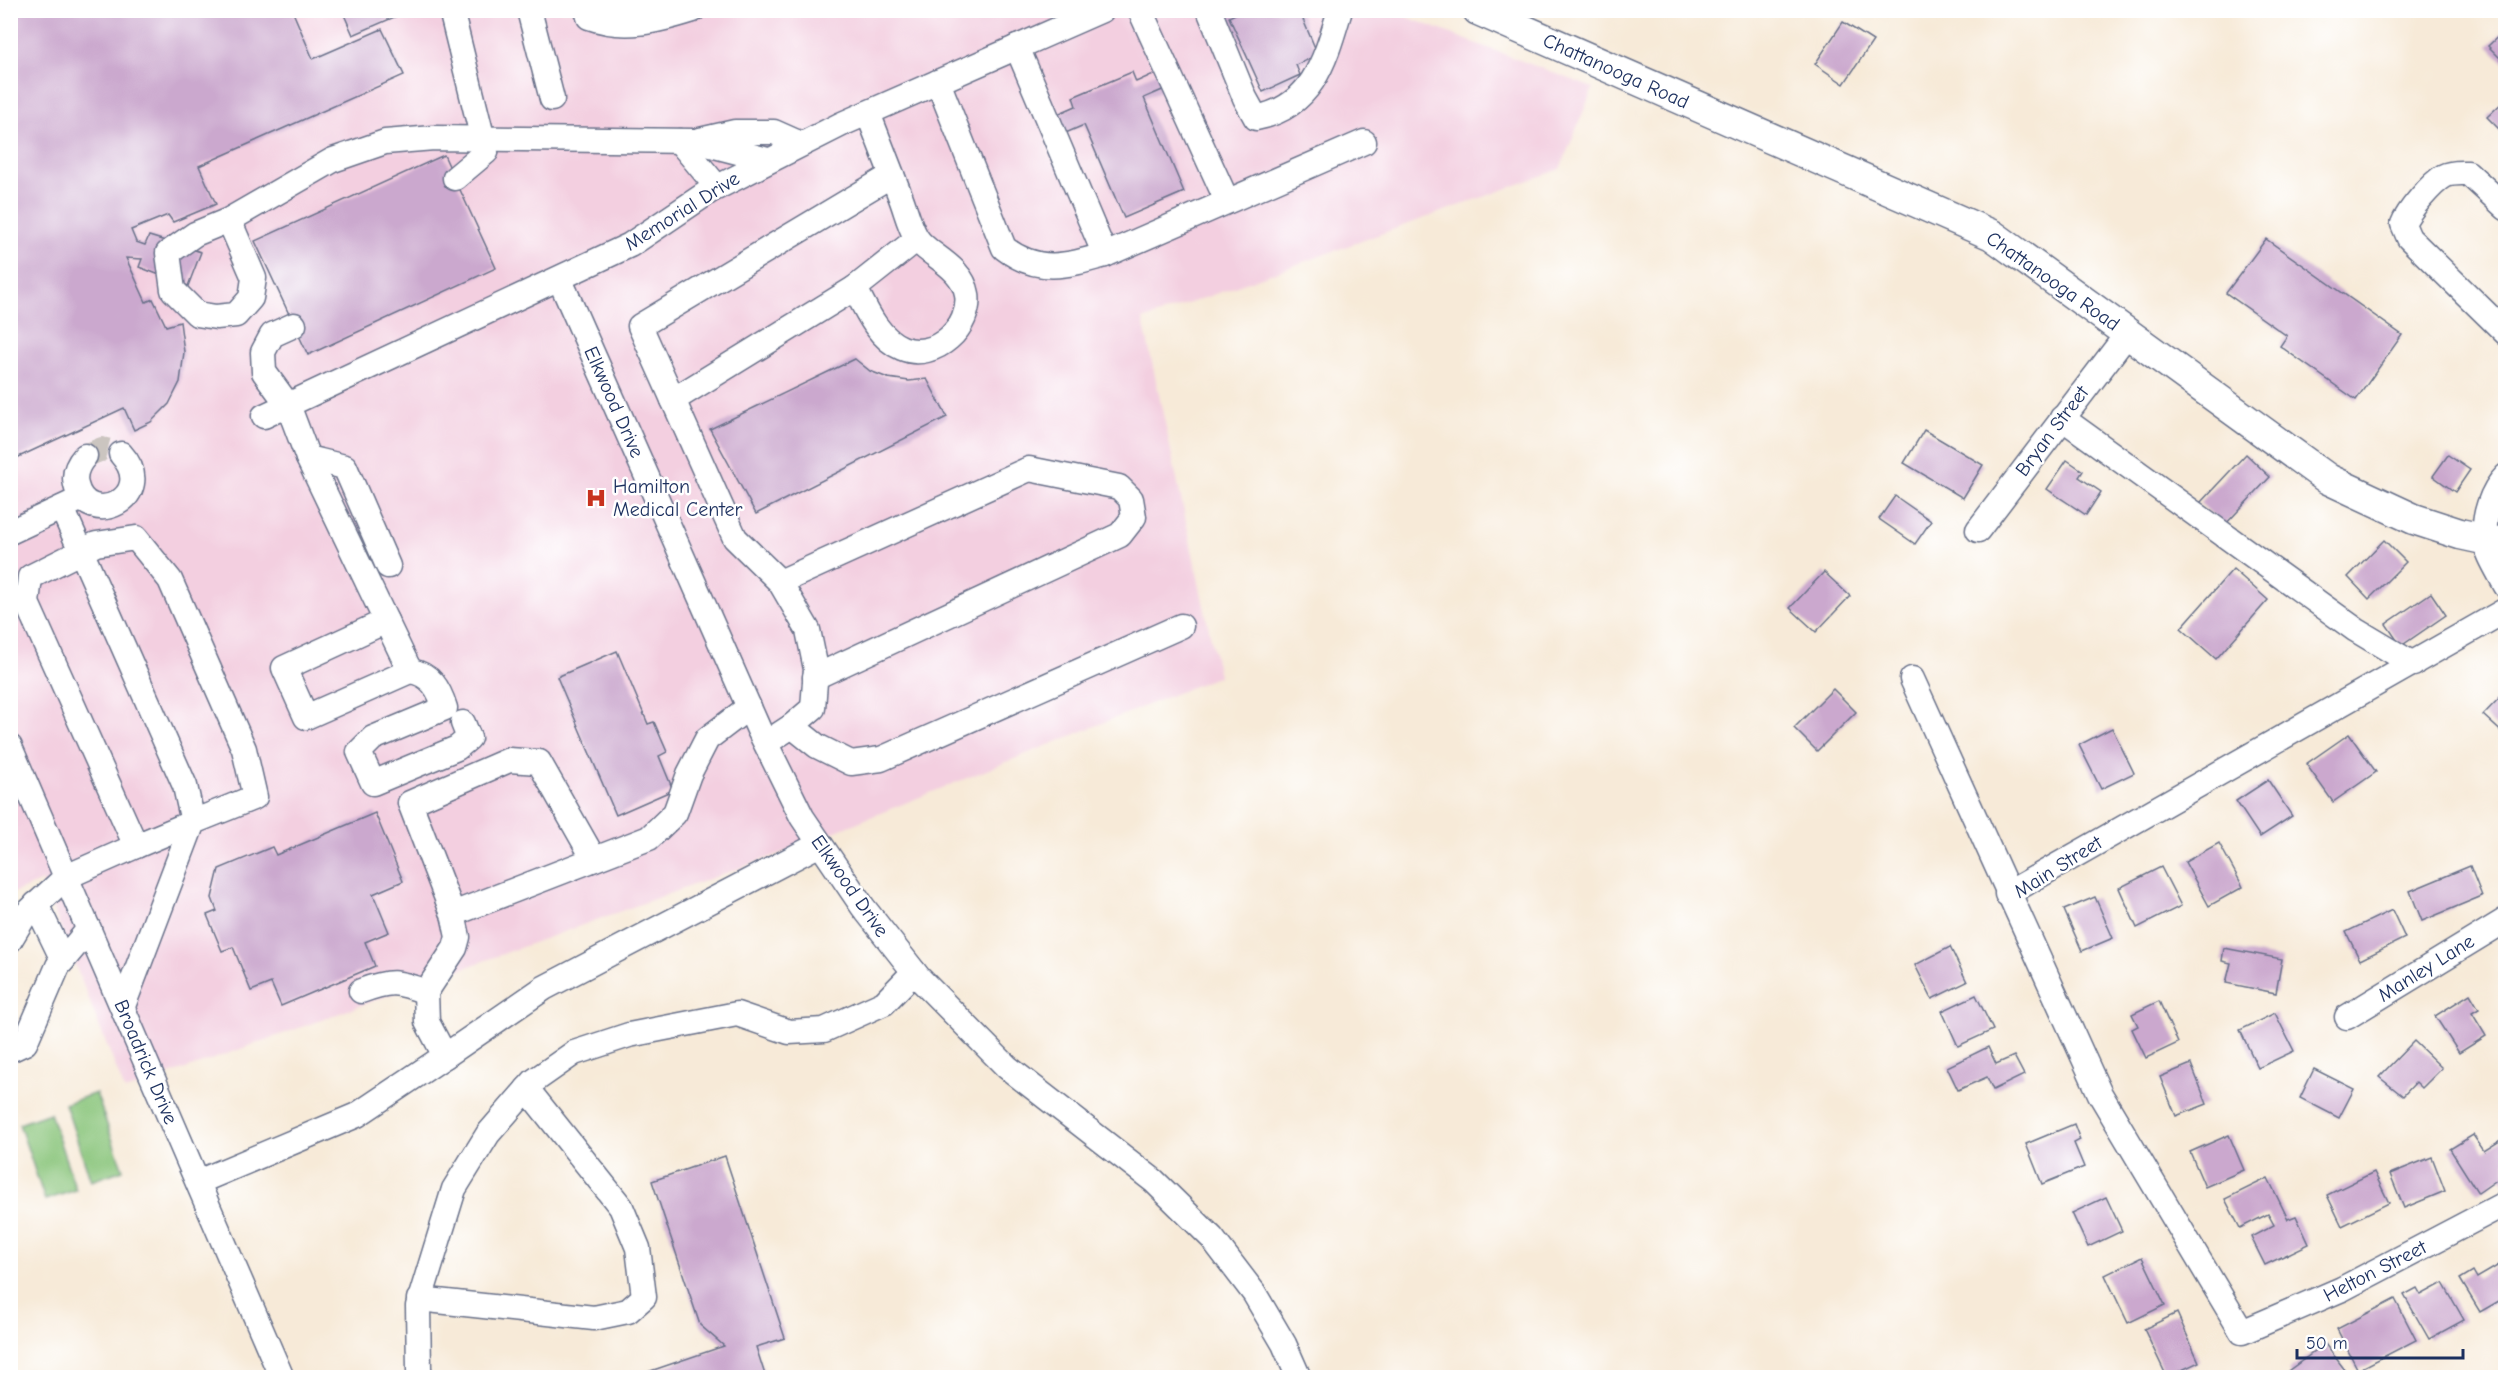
<svg xmlns="http://www.w3.org/2000/svg" width="2516" height="1388" font-family="'Comic Neue',sans-serif">
	<rect width="100%" height="100%" fill="#fff"/>
	<filter id="ink" filterUnits="userSpaceOnUse"><feTurbulence type="fractalNoise" baseFrequency=".0167" numOctaves="2"/><feDisplacementMap in="SourceGraphic" scale="12" xChannelSelector="R" yChannelSelector="G"/><feConvolveMatrix kernelMatrix="1 2 1 2 8 2 1 2 1" color-interpolation-filters="sRGB"/></filter>
	<filter id="wash" filterUnits="userSpaceOnUse"><feTurbulence type="fractalNoise" baseFrequency=".008" numOctaves="4" result="noise"/><feDisplacementMap in="SourceGraphic" scale="24" xChannelSelector="R" yChannelSelector="G"/><feGaussianBlur stdDeviation="1.35" result="paint"/><feColorMatrix in="noise" values="0 0 0 0 0 0 0 0 0 0 0 0 0 0 0 0 0 1.4 0 .05"/><feComposite in="paint" operator="in"/></filter>
	<g filter="url(#wash)">
		<rect width="100%" height="100%" fill="#f7ead8"/>
		<polygon fill="#f3cfe0" points="11,11 1391,11 1593,88 1560,169 1143,320 1219,676 784,852 125,1091 42,881 11,894"/>
		<g fill="#8ac57b" stroke="#527a6c" stroke-width="1.5">
			<polygon points="96,1093 123,1170 91,1181 65,1104"/>
			<polygon points="50,1113 76,1190 45,1200 19,1124"/>
		</g>
		<g id="blocks">
			<g fill="#cba8ce">
				<polygon points="10,10 292,10 313,59 382,29 404,75 199,166 216,204 173,222 168,215 131,230 136,242 145,245 149,236 201,252 188,286 139,267 142,259 126,258 146,302 153,299 166,326 180,322 184,352 180,382 169,404 151,422 134,430 124,408 10,461"/>
				<polygon points="342,10 394,10 397,16 353,35"/>
				<polygon points="1243,10 1299,10 1318,55 1296,65 1300,75 1263,92 1229,17"/>
				<polygon points="1843,22 1873,41 1844,84 1815,64"/>
				<polygon points="2506,29 2506,64 2488,46"/>
				<polygon points="1160,71 1167,88 1144,98 1184,192 1124,218 1084,125 1061,135 1053,116 1076,106 1073,97 1132,72 1136,82"/>
				<polygon points="2506,99 2506,136 2487,117"/>
				<polygon points="444,155 496,268 308,355 255,241"/>
				<polygon points="2266,239 2402,335 2356,400 2280,346 2287,336 2226,293"/>
				<polygon points="855,359 870,371 888,378 909,381 927,379 947,417 756,514 710,429"/>
				<polygon points="1924,430 1983,465 1963,498 1904,463"/>
				<polygon points="2246,454 2270,477 2224,526 2200,503"/>
				<polygon points="2448,455 2470,470 2455,492 2433,476"/>
				<polygon points="2067,460 2083,471 2079,477 2101,492 2086,515 2047,489"/>
				<polygon points="1895,496 1931,521 1915,544 1879,519"/>
				<polygon points="2384,540 2406,562 2369,599 2348,577"/>
				<polygon points="2233,569 2268,600 2216,659 2181,628"/>
				<polygon points="1824,572 1850,596 1816,632 1790,608"/>
				<polygon points="2431,593 2446,615 2401,646 2386,624"/>
				<polygon points="617,651 648,724 654,722 667,752 659,756 673,790 616,815 557,677"/>
				<polygon points="1833,689 1856,712 1817,751 1794,728"/>
				<polygon points="2506,691 2506,736 2483,715"/>
				<polygon points="2112,728 2134,773 2101,789 2079,745"/>
				<polygon points="2349,734 2376,772 2333,802 2306,764"/>
				<polygon points="2268,780 2292,816 2260,837 2236,801"/>
				<polygon points="375,813 403,881 373,894 389,932 365,942 375,966 281,1006 271,983 251,991 233,947 222,951 207,915 217,911 212,898 219,869 272,847 276,855"/>
				<polygon points="2219,843 2243,887 2209,906 2185,862"/>
				<polygon points="2470,866 2482,896 2422,921 2410,891"/>
				<polygon points="2161,867 2181,906 2137,928 2119,888"/>
				<polygon points="2095,897 2113,938 2082,951 2064,910"/>
				<polygon points="2392,910 2405,938 2360,960 2346,932"/>
				<polygon points="1950,947 1967,982 1932,999 1915,965"/>
				<polygon points="2224,948 2282,959 2276,993 2226,983 2231,963 2222,961"/>
				<polygon points="2470,994 2479,1009 2472,1013 2486,1036 2459,1053 2435,1016"/>
				<polygon points="1976,995 1993,1030 1958,1046 1942,1011"/>
				<polygon points="2159,1001 2178,1043 2146,1058 2132,1029 2138,1026 2132,1014"/>
				<polygon points="2275,1013 2294,1051 2258,1068 2240,1030"/>
				<polygon points="2414,1041 2442,1068 2422,1088 2416,1082 2403,1096 2379,1077"/>
				<polygon points="1988,1047 1996,1064 2014,1056 2024,1075 1993,1090 1987,1077 1958,1090 1947,1067"/>
				<polygon points="2191,1064 2207,1104 2176,1116 2160,1077"/>
				<polygon points="2314,1069 2354,1089 2339,1118 2300,1098"/>
				<polygon points="2074,1124 2080,1140 2074,1143 2084,1167 2042,1184 2026,1144"/>
				<polygon points="2229,1135 2244,1170 2205,1187 2190,1152"/>
				<polygon points="2473,1135 2484,1151 2506,1137 2506,1184 2501,1177 2478,1193 2450,1149"/>
				<polygon points="725,1156 785,1338 756,1347 766,1378 630,1378 724,1346 700,1325 652,1181"/>
				<polygon points="2432,1157 2445,1191 2404,1208 2390,1174"/>
				<polygon points="2374,1172 2389,1203 2342,1226 2327,1195"/>
				<polygon points="2268,1178 2288,1219 2296,1216 2309,1244 2265,1265 2251,1237 2274,1225 2268,1214 2240,1228 2225,1199"/>
				<polygon points="2106,1197 2122,1231 2088,1247 2072,1213"/>
				<polygon points="2142,1257 2165,1305 2128,1323 2105,1275"/>
				<polygon points="2504,1262 2506,1297 2480,1312 2460,1279 2473,1271 2477,1278"/>
				<polygon points="2443,1283 2464,1320 2429,1339 2404,1295 2417,1288 2421,1295"/>
				<polygon points="2395,1299 2416,1340 2358,1370 2337,1329"/>
				<polygon points="2177,1313 2199,1362 2167,1377 2144,1329"/>
				<polygon points="2325,1344 2345,1370 2336,1378 2293,1378 2288,1371"/>
			</g>
		</g>
	</g>
	<g filter="url(#ink)">
		<use href="#blocks" fill-opacity="0" stroke="#687089" stroke-width="1.5"/>
		<g fill="none" stroke-linecap="round" stroke-linejoin="round">
			<polyline stroke="#cbc5c0" stroke-width="24" stroke-dasharray="24 12" stroke-linecap="butt" points="85,456 102,449 121,454"/>
			<g stroke="#687089" stroke-width="27">
				<g id="minor">
					<polyline points="451,10 486,152 455,178"/>
					<polyline points="529,10 552,99"/>
					<path d="M587,10L589,17C625,30 658,21 693,10"/>
					<polyline points="1140,10 1227,201"/>
					<path d="M1209,10L1245,98L1256,118C1313,107 1325,60 1340,10"/>
					<polyline points="1017,47 1105,255"/>
					<path d="M938,82L1004,248C1038,274 1066,266 1105,255L1364,142"/>
					<path d="M868,113C879,141 890,170 901,198C906,211 909,225 916,237C926,255 962,265 967,294C972,326 935,362 902,348C878,338 866,310 855,288L917,239"/>
					<polyline points="700,140 735,132 774,132 801,144"/>
					<polyline points="679,141 717,187"/>
					<path d="M2506,208L2468,173C2461,173 2451,172 2444,176C2432,183 2408,211 2403,224L2409,238L2506,333"/>
					<polyline points="229,220 254,278 251,298 236,315 216,317 197,314 173,290 168,253 195,234 229,220 333,160 385,142 434,138 695,141 768,160"/>
					<polyline points="560,280 759,730 802,817 863,907 919,978 1007,1067 1154,1181 1212,1238 1254,1293 1284,1344 1299,1378"/>
					<polyline points="294,325 272,335 263,352 264,372 288,405 308,458 410,671"/>
					<polyline points="673,400 855,288"/>
					<polyline points="264,416 630,245 710,191 842,124 1102,10"/>
					<polyline points="2062,418 2356,630 2413,664"/>
					<path d="M85,456C77,465 73,474 76,485C87,531 160,497 121,454"/>
					<polyline points="308,458 345,467 388,566"/>
					<path d="M2506,476C2491,491 2483,517 2485,538C2486,553 2499,572 2506,586"/>
					<polyline points="62,508 185,786 193,822 136,846 27,603 30,577 96,544 136,538 170,580 244,749 255,797 193,822 123,1006"/>
					<polyline points="1978,530 2128,333"/>
					<polyline points="10,532 76,501"/>
					<polyline points="780,582 1029,469 1119,487 1131,499 1134,517 1120,535 815,677"/>
					<path d="M386,621L284,668L306,717L410,671C431,674 439,689 445,708L373,738L359,752L373,783L457,748L469,738L463,723"/>
					<polyline points="1912,679 2100,1094 2242,1332 2342,1289 2506,1203"/>
					<polyline points="792,726 817,746 851,763 881,759 1181,626"/>
					<polyline points="766,743 792,726 813,708 816,669 808,630 780,582 735,538 640,326 892,175"/>
					<polyline points="10,747 282,1378"/>
					<polyline points="2007,894 2506,610"/>
					<polyline points="36,904 63,960"/>
					<polyline points="453,914 649,838 675,813 689,774 707,739 749,707"/>
					<polyline points="10,940 25,915 66,877 136,846"/>
					<path d="M361,991C390,980 397,981 426,992"/>
					<polyline points="2347,1017 2506,920"/>
					<polyline points="10,1050 25,1043 58,966 89,929"/>
					<polyline points="445,1056 544,988 820,844"/>
					<polyline points="198,1182 357,1115 445,1056 427,1022 426,992 455,948 458,937 453,914 410,803 509,760 539,762 594,859"/>
					<polyline points="419,1299 594,1318 628,1311 644,1297 638,1248 621,1207 527,1089"/>
					<polyline points="422,1378 419,1370 418,1306 454,1189 488,1134 534,1081 574,1053 629,1035 737,1014 789,1032 824,1030 884,1003 914,972"/>
				</g>
			</g>
			<g stroke="#687089" stroke-width="33">
				<polyline id="major" points="1478,10 1992,235 2328,479 2414,519 2460,534 2506,544"/>
			</g>
			<use href="#minor" stroke="#fff" stroke-width="24"/>
			<use href="#major" stroke="#fff" stroke-width="30"/>
		</g>
	</g>
	<defs>
		<g id="hospital-bare" transform="scale(1.62)"><path d="M-5-5h3v3.5h4V-5h3V5h-3V1.5h-4V5h-3Z" fill="#c8321e" stroke="#fff" stroke-width="2.5" paint-order="stroke"/></g>
	</defs>
	<g fill-rule="evenodd">
		<use href="#hospital-bare" x="596" y="498"/>
	</g>
	<g text-anchor="middle" dominant-baseline="central" stroke-width="5" stroke-linejoin="round" paint-order="stroke">
		<g font-size="20" fill="#1b2f5e" stroke="#fff">
			<text transform="translate(1616 71) rotate(24)">Chattanooga Road</text>
			<text transform="translate(682 211) rotate(-32)">Memorial Drive</text>
			<text transform="translate(2053 281) rotate(35)">Chattanooga Road</text>
			<text transform="translate(614 402) rotate(66)">Elkwood Drive</text>
			<text transform="translate(2052 431) rotate(-53)">Bryan Street</text>
			<text transform="translate(2058 867) rotate(-32)">Main Street</text>
			<text transform="translate(850 886) rotate(55)">Elkwood Drive</text>
			<text transform="translate(2426 968) rotate(-32)">Manley Lane</text>
			<text transform="translate(146 1062) rotate(67)">Broadrick Drive</text>
			<text transform="translate(2375 1271) rotate(-27)">Helton Street</text>
		</g>
		<g font-size="20" fill="#1b2f5e" stroke="#fff" text-anchor="start">
			<text x="613" y="486">Hamilton<tspan x="613" dy="23">Medical Center</tspan></text>
		</g>
	</g>
	<rect width="2516" height="1388" fill="none" stroke="#fff" stroke-width="36"/>
	<path d="M2297 1349v9h166v-9" fill="none" stroke="#1b2f5e" stroke-width="3"/>
	<text x="2306" y="1349" font-size="18" fill="#1b2f5e" stroke="#ffffff" stroke-width="4.5" paint-order="stroke">50 m</text>
</svg>
